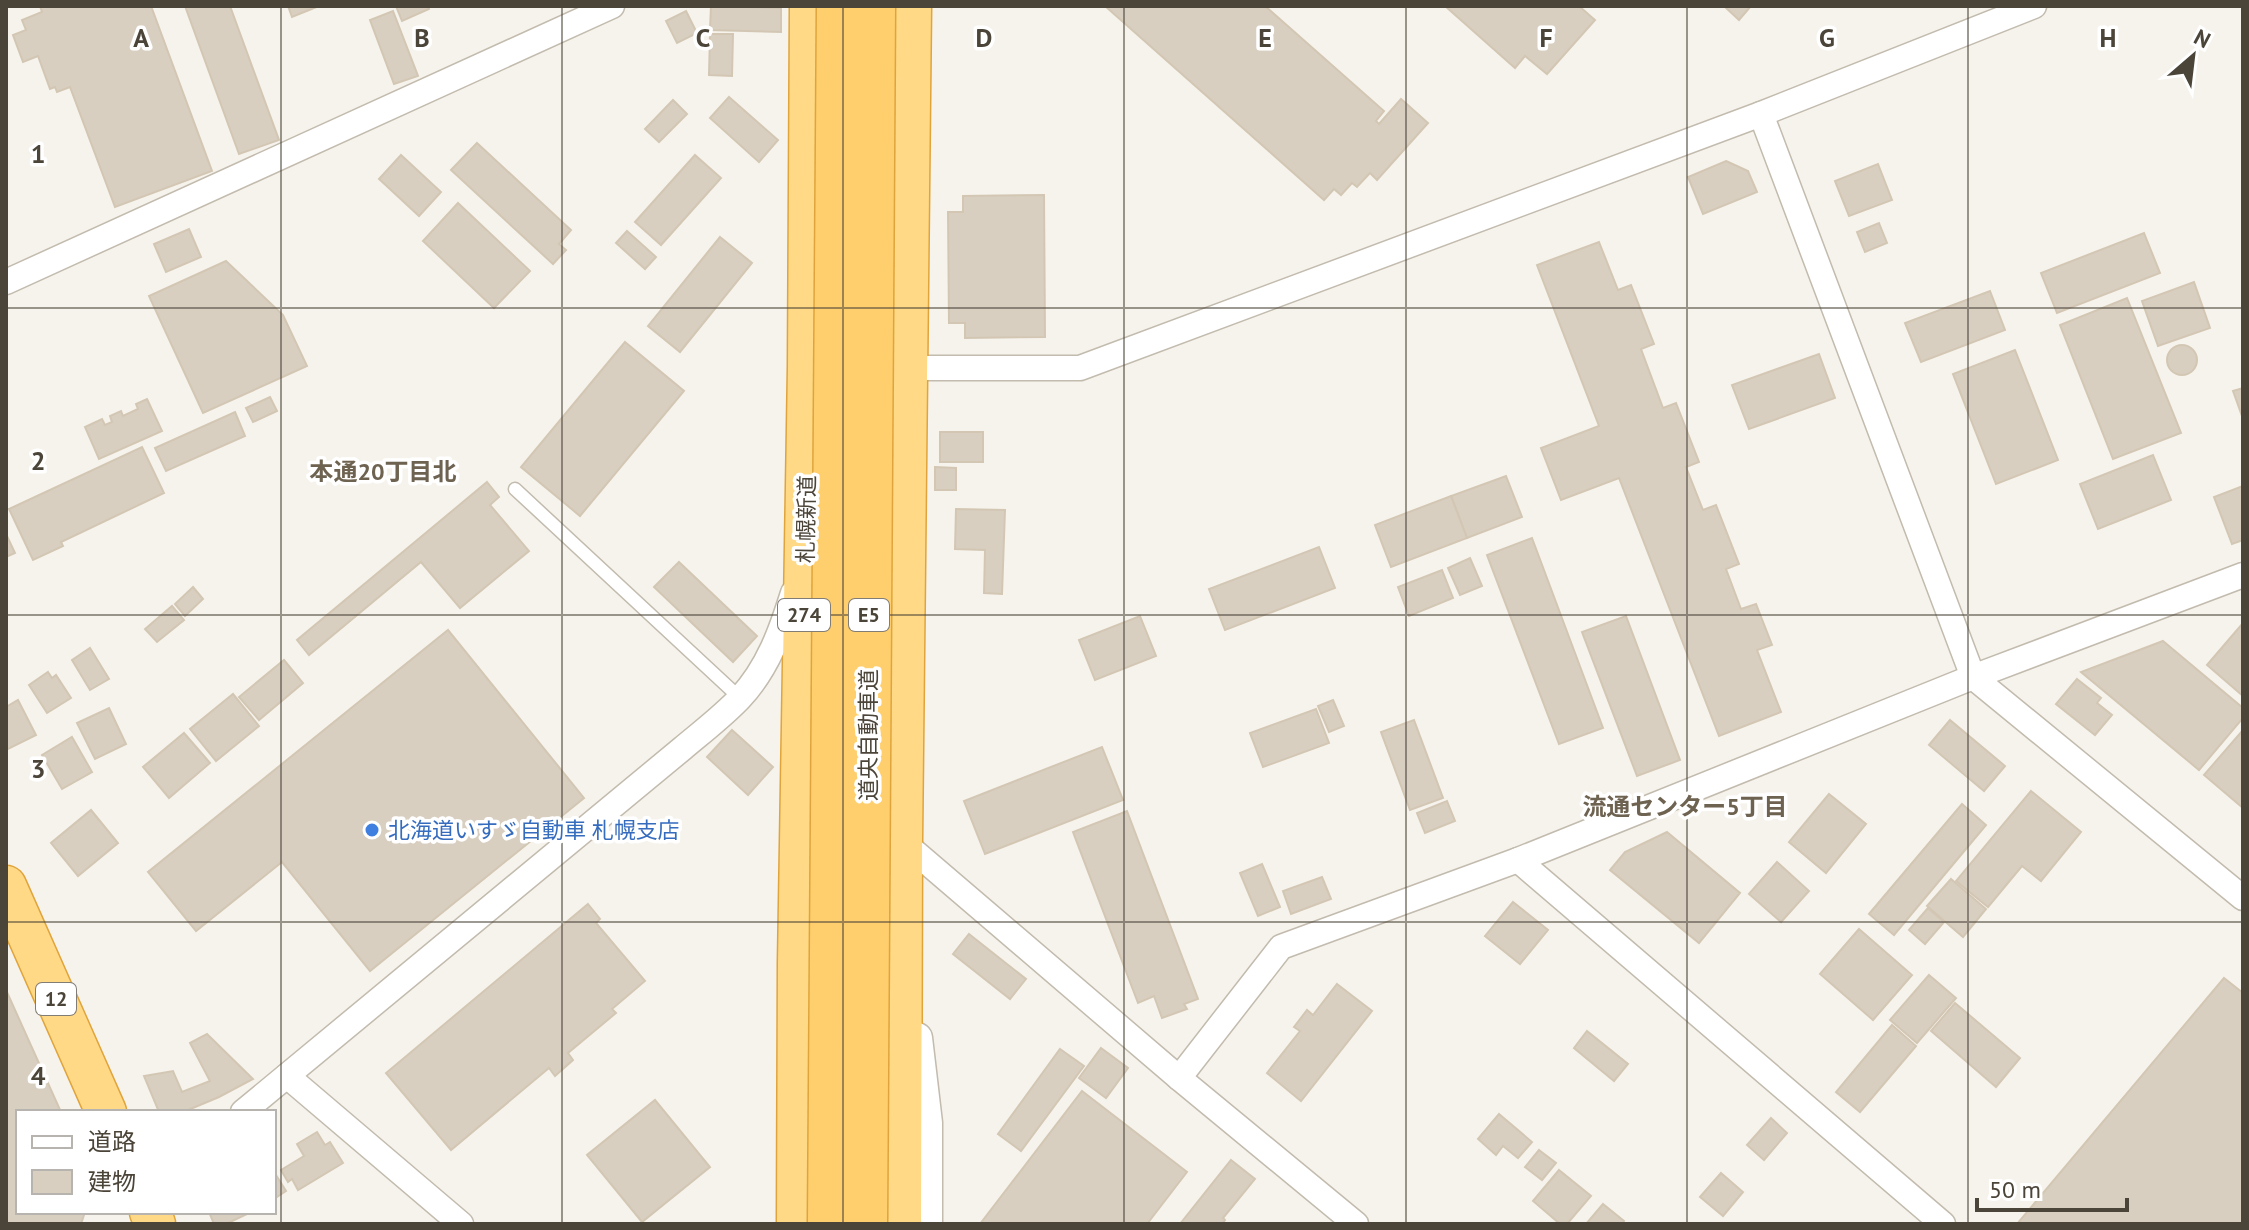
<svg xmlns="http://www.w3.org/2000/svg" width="2249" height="1230" font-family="'PT Sans','Noto Sans JP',sans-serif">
	<rect width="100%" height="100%" fill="#f6f3ec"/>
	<g fill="#d8cfc1" stroke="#d3c7b4" stroke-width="2">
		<polygon points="40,6 151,6 212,171 115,207 70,87 57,92 55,87 50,89 38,56 23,62 13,35 26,30 22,20 42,12"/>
		<polygon points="185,6 230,6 279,140 239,154"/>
		<polygon points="288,6 319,6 292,17"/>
		<polygon points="396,6 428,6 429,9 402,21"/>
		<polygon points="711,6 781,8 781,32 710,30"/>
		<polygon points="1105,6 1265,6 1384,111 1376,121 1379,124 1401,99 1428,123 1377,180 1370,173 1357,187 1352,183 1341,195 1334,189 1324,200"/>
		<polygon points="1445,6 1579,6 1595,20 1547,74 1525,56 1515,68"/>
		<polygon points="1724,6 1751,6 1739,20"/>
		<polygon points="393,11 418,76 394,84 370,20"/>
		<polygon points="686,11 697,33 677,43 666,21"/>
		<polygon points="710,34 733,34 732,76 709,75"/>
		<polygon points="729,97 778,140 759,162 710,118"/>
		<polygon points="673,100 687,114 659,142 645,129"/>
		<polygon points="477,143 571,230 559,244 566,250 553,264 451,170"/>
		<polygon points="401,155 441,192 419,216 379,179"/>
		<polygon points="695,155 721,178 661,245 635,222"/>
		<polygon points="1726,161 1748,171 1757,192 1703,214 1688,177"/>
		<polygon points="1878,164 1892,200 1849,216 1835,181"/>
		<polygon points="1044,195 1045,337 965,338 965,323 949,323 948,212 963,212 963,196"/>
		<polygon points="458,203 530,271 494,308 423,241"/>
		<polygon points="1879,223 1887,243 1865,252 1857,232"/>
		<polygon points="189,229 201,257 166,272 154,244"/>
		<polygon points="627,231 656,257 645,269 616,243"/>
		<polygon points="2144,233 2160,273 2057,313 2041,273"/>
		<polygon points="720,237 752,263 680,352 648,326"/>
		<polygon points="1599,242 1618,290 1631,285 1654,344 1641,349 1663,408 1676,403 1699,462 1686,467 1703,510 1716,505 1739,564 1726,569 1741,609 1756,604 1772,645 1757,650 1781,712 1719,736 1619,478 1561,500 1541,448 1599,426 1537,265"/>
		<polygon points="226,261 283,315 307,366 203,413 149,296"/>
		<polygon points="2194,282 2210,328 2158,346 2142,301"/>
		<polygon points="1990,291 2005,330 1921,362 1905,323"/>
		<polygon points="2127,298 2181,433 2113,459 2060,325"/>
		<polygon points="625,342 684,391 580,516 521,467"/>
		<circle cx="2182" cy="360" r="15"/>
		<polygon points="2015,350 2058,460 1996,484 1953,374"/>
		<polygon points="1819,354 1835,398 1749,429 1732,385"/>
		<polygon points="2243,388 2243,419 2233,391"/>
		<polygon points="270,397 277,411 253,422 246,408"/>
		<polygon points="147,399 162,431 99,459 85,427 102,419 105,425 112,422 110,416 121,411 123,416 138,409 136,404"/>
		<polygon points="235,412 245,436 166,471 155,448"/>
		<rect x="940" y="432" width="43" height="30"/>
		<polygon points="142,447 164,493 61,542 63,546 33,560 9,509"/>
		<polygon points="2153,455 2171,500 2098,529 2080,484"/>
		<polygon points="935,467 956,468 956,490 935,490"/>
		<polygon points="1506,476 1522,517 1467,538 1451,496"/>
		<polygon points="487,482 499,497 490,505 529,551 460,608 421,562 309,655 297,640"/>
		<polygon points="2243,486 2243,540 2232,544 2214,497"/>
		<polygon points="1451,496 1467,538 1391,567 1375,525"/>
		<polygon points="956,509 1005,510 1002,594 984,593 985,550 955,549"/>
		<polygon points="6,534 15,553 6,557"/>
		<polygon points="1532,538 1603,728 1559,744 1487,555"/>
		<polygon points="1319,547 1335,588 1225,630 1209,589"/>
		<polygon points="1470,558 1482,586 1460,595 1448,568"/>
		<polygon points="679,562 757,636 733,662 654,587"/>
		<polygon points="1442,570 1453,598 1409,616 1398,587"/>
		<polygon points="193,587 203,599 185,616 175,604"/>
		<polygon points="172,606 184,620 157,642 145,629"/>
		<polygon points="1140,616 1156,656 1095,680 1079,640"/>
		<polygon points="1626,616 1680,760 1637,776 1582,632"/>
		<polygon points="2243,623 2243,696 2207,665"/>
		<polygon points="448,630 584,798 370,971 282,862 196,931 148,872"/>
		<polygon points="2163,641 2243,708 2243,718 2199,770 2081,672"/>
		<polygon points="90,648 109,679 90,690 72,660"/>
		<polygon points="284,660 303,683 259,720 239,697"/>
		<polygon points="48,672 52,678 56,675 71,698 47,713 29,685"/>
		<polygon points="2077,679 2101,698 2097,703 2112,715 2095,735 2056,704"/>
		<polygon points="233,694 259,726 216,761 190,729"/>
		<polygon points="18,700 36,735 6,750 6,707"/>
		<polygon points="1333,700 1344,726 1329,732 1318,706"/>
		<polygon points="109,708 126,744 95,759 77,723"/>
		<polygon points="1316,709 1329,743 1263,767 1250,733"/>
		<polygon points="1414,720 1443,798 1410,810 1381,732"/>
		<polygon points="1950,720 2005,766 1984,791 1929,745"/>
		<polygon points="732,730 773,767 748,795 707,757"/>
		<polygon points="2243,730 2243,808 2204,775"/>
		<polygon points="184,733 210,763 169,798 143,767"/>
		<polygon points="72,737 92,772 62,789 42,755"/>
		<polygon points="1102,747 1123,800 985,854 964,801"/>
		<polygon points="2031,791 2081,832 2041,881 2022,866 1988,907 1956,881"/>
		<polygon points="1829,794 1866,824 1826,873 1789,842"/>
		<polygon points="1447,801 1455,821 1425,833 1417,813"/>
		<polygon points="1962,804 1986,825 1894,935 1869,914"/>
		<polygon points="91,810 118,843 78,876 51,843"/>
		<polygon points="1127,811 1198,999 1184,1004 1187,1009 1162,1018 1154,996 1138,1003 1073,832"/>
		<polygon points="1667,832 1740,893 1699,943 1610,870 1625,852"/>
		<polygon points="1777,862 1809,891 1781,922 1749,894"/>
		<polygon points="1262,864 1280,907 1258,916 1240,873"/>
		<polygon points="1322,877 1331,899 1291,914 1283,891"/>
		<polygon points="1951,879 1986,909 1963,937 1927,906"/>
		<polygon points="1513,902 1548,930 1520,964 1485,936"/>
		<polygon points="588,904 600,919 596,923 645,981 612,1009 616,1013 568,1053 573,1060 555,1076 549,1068 451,1150 386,1073"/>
		<polygon points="1928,908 1944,922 1925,944 1909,930"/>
		<polygon points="1859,929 1912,975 1873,1020 1820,974"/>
		<polygon points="969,934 1026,979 1010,999 953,954"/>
		<polygon points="1929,975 1956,998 1917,1043 1890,1020"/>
		<polygon points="2224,978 2243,993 2243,1224 2017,1224"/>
		<polygon points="1337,984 1372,1011 1301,1101 1267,1073 1300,1031 1294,1027 1307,1010 1313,1015"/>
		<polygon points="6,990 61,1112 18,1112 18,1212 85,1212 81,1224 6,1224"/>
		<polygon points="1955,1003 2020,1058 1996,1087 1931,1031"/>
		<polygon points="1892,1025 1916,1046 1860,1112 1836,1092"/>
		<polygon points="1587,1031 1628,1064 1614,1081 1574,1048"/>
		<polygon points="207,1034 253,1079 219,1097 188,1110 188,1112 159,1112 144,1076 173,1071 182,1092 210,1081 190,1043"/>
		<polygon points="1101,1048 1128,1068 1106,1098 1079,1078"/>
		<polygon points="1060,1049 1084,1066 1021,1151 998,1134"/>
		<polygon points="1082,1091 1187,1172 1147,1224 980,1224"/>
		<polygon points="655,1100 710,1167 642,1222 587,1155"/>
		<polygon points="1499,1114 1532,1142 1518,1158 1503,1146 1496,1155 1478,1139"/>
		<polygon points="1771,1118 1787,1133 1764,1160 1747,1145"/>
		<polygon points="317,1132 325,1145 330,1142 343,1163 298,1190 292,1179 288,1182 281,1170 304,1156 297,1144"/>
		<polygon points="1539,1150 1556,1163 1542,1180 1525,1167"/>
		<polygon points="1231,1160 1255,1179 1223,1218 1225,1220 1222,1224 1180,1224"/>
		<polygon points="1559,1170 1591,1196 1567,1224 1560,1224 1533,1201"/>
		<polygon points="1721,1173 1743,1192 1723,1216 1700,1197"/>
		<polygon points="276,1175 286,1191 274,1199 274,1176"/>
		<polygon points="1603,1204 1624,1221 1622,1224 1586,1224"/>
		<polygon points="209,1212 246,1212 247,1214 226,1224 214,1224"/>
	</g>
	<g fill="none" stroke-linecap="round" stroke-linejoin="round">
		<g stroke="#c2bbae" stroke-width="15">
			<polyline id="service" points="515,489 740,698"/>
		</g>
		<g stroke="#c2bbae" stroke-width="27">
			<g id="minor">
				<polyline points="1761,114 1973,677 2243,898"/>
				<polyline points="6,282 612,6"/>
				<polyline points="895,368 1080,368 1761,114 2034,6"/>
				<polyline points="902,841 1179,1078 1356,1224"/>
				<polyline points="1518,860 1943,1224"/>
				<polyline points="287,1076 461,1224"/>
				<polyline points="1179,1078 1281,947 1518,860 1973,677 2243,575"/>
				<path d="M243,1112L683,748C702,732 723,716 740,698C768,668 781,631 793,593"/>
			</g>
		</g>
		<g stroke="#c2bbae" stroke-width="33">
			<polyline id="tertiary" points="917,1038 927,1123 927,1224"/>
		</g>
		<g stroke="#e0a43c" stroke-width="43">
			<g id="trunk">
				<polyline points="6,886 106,1112"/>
				<polyline points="150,1212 155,1224"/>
				<polyline points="797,1224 798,963 808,367 810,6"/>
				<polyline points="901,1224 902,841 911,6"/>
			</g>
		</g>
		<use href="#service" stroke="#fff" stroke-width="12"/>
		<use href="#minor" stroke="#fff" stroke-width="24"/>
		<use href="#tertiary" stroke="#fff" stroke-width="30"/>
		<use href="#trunk" stroke="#ffd985" stroke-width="40"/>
		<g stroke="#e0a43c" stroke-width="47" stroke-linecap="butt">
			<g id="motorway-bridge">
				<polyline points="830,1224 839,6"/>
				<polyline points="865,1224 873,6"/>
			</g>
		</g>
		<use href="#motorway-bridge" stroke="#ffcf6e" stroke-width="44"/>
	</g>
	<path fill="none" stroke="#4b4439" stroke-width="2" stroke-opacity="0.55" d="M281,6V1224M562,6V1224M843,6V1224M1124,6V1224M1406,6V1224M1687,6V1224M1968,6V1224M6,308H2243M6,615H2243M6,922H2243"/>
	<circle fill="#3f7fe0" stroke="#fff" stroke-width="3" cx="372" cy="830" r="8"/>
	<g text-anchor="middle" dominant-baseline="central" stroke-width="7" stroke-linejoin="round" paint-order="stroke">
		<g fill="#fff" stroke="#817c74" stroke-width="2">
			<rect x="778" y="599" width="52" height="32" rx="6"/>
			<rect x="849" y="599" width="40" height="32" rx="6"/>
			<rect x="36" y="983" width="40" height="32" rx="6"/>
		</g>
		<g font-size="20" font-weight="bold" fill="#4b4439">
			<text x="804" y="615">274</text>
			<text x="869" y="615">E5</text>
			<text x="56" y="999">12</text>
		</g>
		<g font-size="22" fill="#4b4439" stroke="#fff">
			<text transform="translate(806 519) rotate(-89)">札幌新道</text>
			<text transform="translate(868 735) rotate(-90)">道央自動車道</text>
		</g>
		<g font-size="22" fill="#366cbe" stroke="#fff" text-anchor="start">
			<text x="388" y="830">北海道いすゞ自動車 札幌支店</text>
		</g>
		<g font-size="24" font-weight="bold" fill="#6e6250" stroke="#fff">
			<text x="383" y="471">本通20丁目北</text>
			<text x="1685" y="806">流通センター5丁目</text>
		</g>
	</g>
	<g font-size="26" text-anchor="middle" font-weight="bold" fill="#4b4439" stroke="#fff" stroke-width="7" stroke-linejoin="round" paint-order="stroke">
		<text x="141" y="47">A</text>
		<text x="422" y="47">B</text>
		<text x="703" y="47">C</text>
		<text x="984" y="47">D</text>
		<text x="1265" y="47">E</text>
		<text x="1546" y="47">F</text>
		<text x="1827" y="47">G</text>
		<text x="2108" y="47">H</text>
		<text x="38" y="163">1</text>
		<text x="38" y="470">2</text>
		<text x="38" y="778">3</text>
		<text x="38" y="1085">4</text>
	</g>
	<rect width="2249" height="1230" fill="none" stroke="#4b4439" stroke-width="16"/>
	<rect x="16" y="1110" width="260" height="104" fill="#ffffff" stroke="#b7b4b0" stroke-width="2"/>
	<rect x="32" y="1136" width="40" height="12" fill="#ffffff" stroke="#b7b4b0" stroke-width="2"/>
	<text x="88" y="1150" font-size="24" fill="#4b4439">道路</text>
	<rect x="32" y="1170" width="40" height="24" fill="#d8cfc1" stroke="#b7b4b0" stroke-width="2"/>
	<text x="88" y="1190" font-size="24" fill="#4b4439">建物</text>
	<g transform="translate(2193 56) rotate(28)" stroke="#ffffff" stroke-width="6" paint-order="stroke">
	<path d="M0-6L14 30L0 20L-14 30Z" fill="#4b4439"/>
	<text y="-12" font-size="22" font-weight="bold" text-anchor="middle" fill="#4b4439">N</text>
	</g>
	<path d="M1977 1198v12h150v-12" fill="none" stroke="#4b4439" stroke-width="4"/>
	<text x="1989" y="1198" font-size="24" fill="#4b4439" stroke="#ffffff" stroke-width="6" paint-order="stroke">50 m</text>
</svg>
